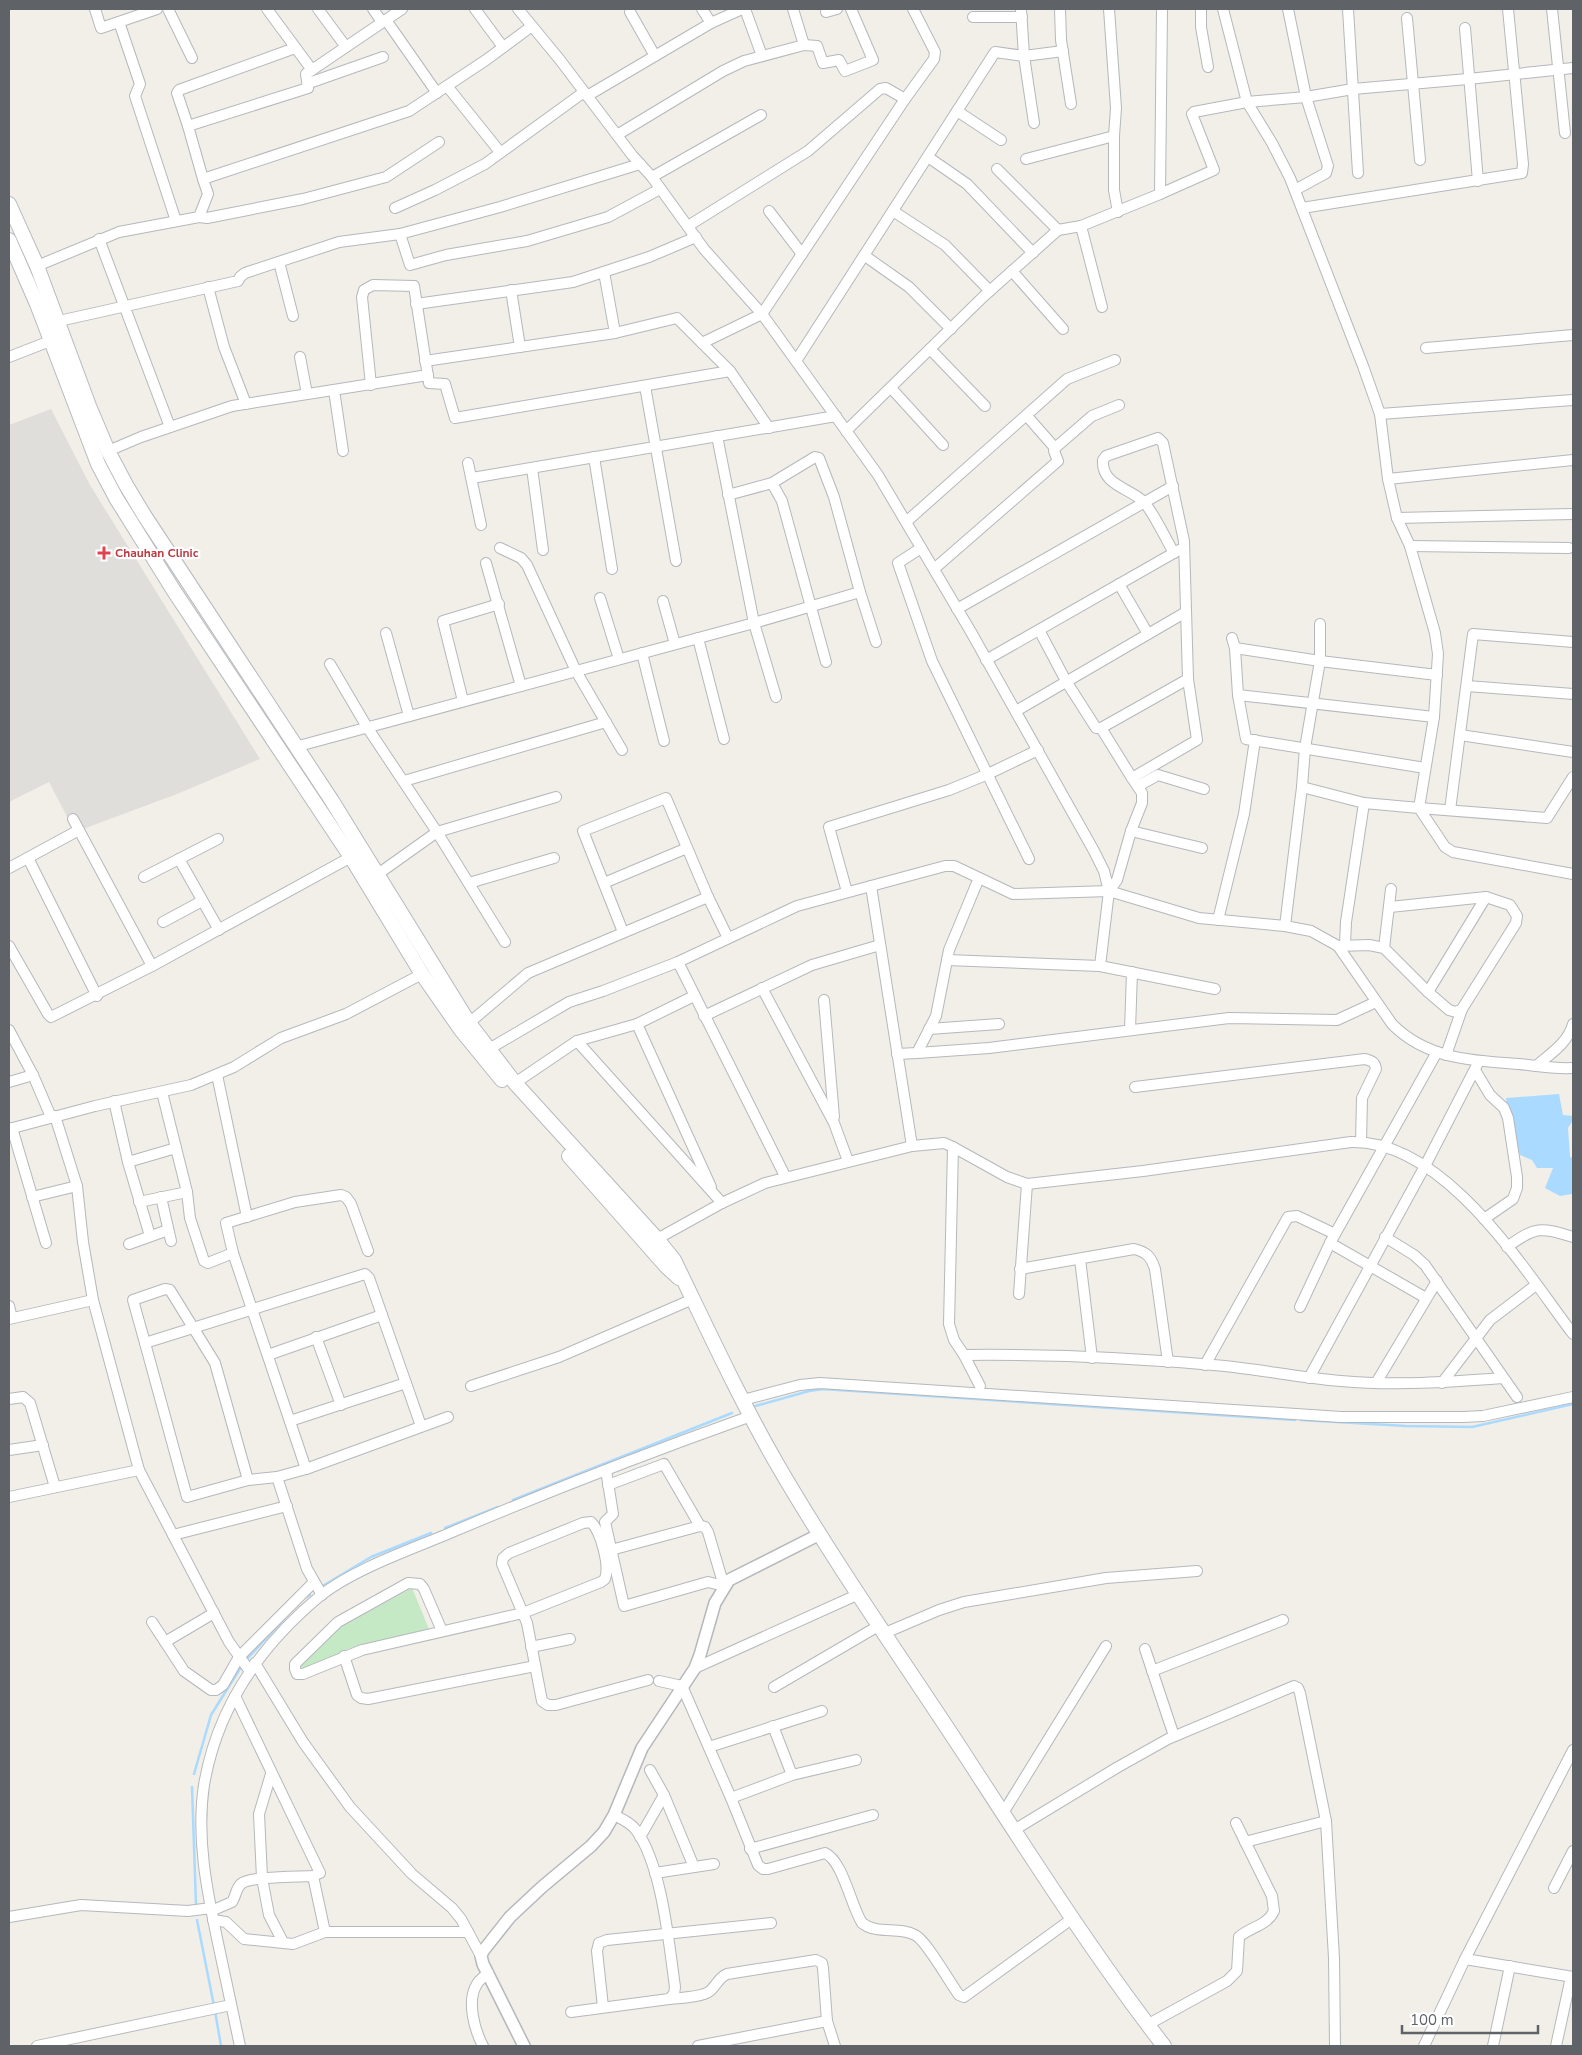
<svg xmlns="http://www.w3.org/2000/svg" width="1582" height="2055" font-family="'Nunito Sans',sans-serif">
	<rect width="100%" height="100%" fill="#f1efe8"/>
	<polygon fill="#e0deda" points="51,409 90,485 260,759 177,794 75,832 49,782 9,802 9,425"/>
	<polygon fill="#c5e8c5" points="412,1588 429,1629 350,1648 303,1671 300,1663 338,1628"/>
	<polygon fill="#aadaff" points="1559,1094 1563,1115 1573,1116 1573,1120 1568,1128 1570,1157 1573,1158 1573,1190 1572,1194 1560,1196 1545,1188 1553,1168 1537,1168 1532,1160 1520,1155 1507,1110 1506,1098"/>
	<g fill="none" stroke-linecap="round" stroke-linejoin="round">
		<g stroke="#aadaff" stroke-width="2.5">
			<polyline points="752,1407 809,1391 823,1389 1295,1420"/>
			<polyline points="1301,1420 1406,1426 1472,1427 1573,1404"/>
			<polyline points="513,1500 732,1413"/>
			<polyline points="445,1528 498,1507"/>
			<polyline points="321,1587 371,1557 431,1533"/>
			<polyline points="303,1599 310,1595"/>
			<polyline points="247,1659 284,1619"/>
			<polyline points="194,1774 211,1715 241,1667"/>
			<polyline points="192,1787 196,1905"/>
			<polyline points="197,1920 214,2006"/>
			<polyline points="215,2011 221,2046"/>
		</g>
		<g stroke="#b5b8bc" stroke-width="12">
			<g id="minor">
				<polyline points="95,9 101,28 157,9"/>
				<polyline points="168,9 192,58"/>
				<polyline points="267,9 312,70"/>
				<polyline points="318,9 346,47"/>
				<polyline points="373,9 382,22"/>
				<polyline points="475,9 503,47"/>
				<polyline points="518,9 560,60 632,155 652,177 704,249 762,314 878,475 971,632 1094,851 1104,871 1109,891 1100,966"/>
				<polyline points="745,9 762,56"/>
				<polyline points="793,9 804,45"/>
				<polyline points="1021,9 1024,56 1034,123"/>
				<polyline points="1060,9 1061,40 1071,104"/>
				<polyline points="1109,9 1116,108 1114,136 1114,190 1118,212"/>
				<polyline points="1201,9 1201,27 1208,67"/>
				<polyline points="1223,9 1247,102 1272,143 1290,178 1363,366 1380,414 1388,479 1397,518 1410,546 1435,633 1438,654 1434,717 1419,808 1364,803 1346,922 1345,945"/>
				<polyline points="1288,9 1306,97 1328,166 1326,173 1295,190"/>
				<polyline points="1348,9 1358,173"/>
				<polyline points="1552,9 1565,133"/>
				<polyline points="630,12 655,56"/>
				<polyline points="826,12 837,9"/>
				<polyline points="973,17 1022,17"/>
				<polyline points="1407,18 1420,160"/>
				<polyline points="386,20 437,93"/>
				<polyline points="119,22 140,84 135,96 176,221"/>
				<polyline points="711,23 742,9"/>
				<polyline points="1465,28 1478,181"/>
				<polyline points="309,83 383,57"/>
				<polyline points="447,86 500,152"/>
				<polyline points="587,96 711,23 702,9"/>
				<polyline points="957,111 1001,140"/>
				<polyline points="188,126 177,93 179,90 295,48"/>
				<polyline points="617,135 723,71 744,61 804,45 817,46 823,63 839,60 845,71 873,60 851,9"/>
				<polyline points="928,157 967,184 1033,253"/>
				<polyline points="1026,159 1114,136"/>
				<polyline points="997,169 1058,230"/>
				<polyline points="652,177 761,115"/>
				<polyline points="203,179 188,126 308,88 306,74 402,9"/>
				<polyline points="1160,194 1162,9"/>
				<polyline points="395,208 435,190 485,164 584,92"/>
				<polyline points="1302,208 1522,173 1523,164 1508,9"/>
				<polyline points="769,211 802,254"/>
				<polyline points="893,211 945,245 990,291"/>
				<polyline points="199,217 207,218 303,199 386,177 439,142"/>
				<polyline points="688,226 808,151 880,89 886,88 905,99"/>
				<polyline points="1081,226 1102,307"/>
				<polyline points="400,234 410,265 446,255 527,241 608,217 660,189"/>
				<polyline points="99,239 170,427"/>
				<polyline points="865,256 909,287 951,329"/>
				<polyline points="279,262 293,316"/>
				<polyline points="37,266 119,232 199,217 208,194 203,179 409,111 486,60 532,26"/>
				<polyline points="1012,271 1063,329"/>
				<polyline points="604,272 615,333"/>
				<polyline points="208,287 224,347 246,404"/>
				<polyline points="511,290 520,347"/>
				<polyline points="416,304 573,282 649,257 696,237"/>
				<polyline points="59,321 238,281 240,277 245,273 339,242 400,234 500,207 640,164"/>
				<polyline points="702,343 762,314 905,99 934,59 935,52 913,9"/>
				<polyline points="1426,348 1573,335"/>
				<polyline points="930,349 985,406"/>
				<polyline points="9,357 50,341"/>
				<polyline points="300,357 307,394"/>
				<polyline points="425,361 615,333 677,318 730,371 769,428"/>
				<polyline points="796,361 995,52 1024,56 1063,51"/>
				<polyline points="371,385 362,297 364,290 373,285 414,286 429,383 445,384 455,418 730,371"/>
				<polyline points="645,386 676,561"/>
				<polyline points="891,388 943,445"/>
				<polyline points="334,390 343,451"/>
				<polyline points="1380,414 1573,400"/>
				<polyline points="1027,416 1055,448"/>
				<polyline points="846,431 984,296 1058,230 1081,226 1160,194 1214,170 1192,114 1194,112 1247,102 1306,97 1353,89 1468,79 1573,68"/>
				<polyline points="717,436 754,623 776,697"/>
				<polyline points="108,451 141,437 232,406 428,375"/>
				<polyline points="594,457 612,569"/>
				<polyline points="468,463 481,525"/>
				<polyline points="532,468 543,550"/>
				<polyline points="472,478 836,416"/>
				<polyline points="1388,479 1573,460"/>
				<polyline points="772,483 815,457 819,458 834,497 860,592 876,642"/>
				<polyline points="728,495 772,483 782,501 826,662"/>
				<polyline points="1397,518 1573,514"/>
				<polyline points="906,522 1067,379 1115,360"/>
				<polyline points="1410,546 1569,548"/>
				<polyline points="500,548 521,558 527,565 576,671 622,750"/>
				<polyline points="921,548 898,563 932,661 1029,859"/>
				<polyline points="486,563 521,686"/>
				<polyline points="934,569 1058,461 1054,451 1055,448 1092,416 1119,405"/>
				<polyline points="1119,584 1148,634"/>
				<polyline points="600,598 619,659"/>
				<polyline points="663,601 675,644"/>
				<polyline points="957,609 1173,486"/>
				<path d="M1039,630L1066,681L1096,728H1101L1188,679L1184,541L1163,443L1158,438L1106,456L1103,460C1101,485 1130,488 1144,502C1153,512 1167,541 1174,553"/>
				<polyline points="386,633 409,716"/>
				<polyline points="698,638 724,739"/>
				<polyline points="1232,638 1235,648 1238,695 1434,717"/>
				<polyline points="1235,648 1320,661 1437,675"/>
				<polyline points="642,653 664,741"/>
				<polyline points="986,660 1179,550"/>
				<polyline points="330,664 367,727 437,832 505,942"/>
				<polyline points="1467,686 1573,694"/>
				<polyline points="1238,695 1246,739 1425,768"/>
				<polyline points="463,701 443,621 499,604"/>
				<polyline points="1016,711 1186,612"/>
				<polyline points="1101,728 1132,778"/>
				<polyline points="1460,735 1573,752"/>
				<polyline points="295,747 754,623 860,592"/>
				<polyline points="404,781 606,722"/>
				<polyline points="1138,786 1158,775 1204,789"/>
				<polyline points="1302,787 1364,803"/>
				<polyline points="1419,808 1445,847 1453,852 1573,874"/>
				<polyline points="1419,808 1547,818 1573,777"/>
				<polyline points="1450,810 1473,634 1573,642"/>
				<polyline points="73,819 152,966 351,857"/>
				<polyline points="1131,831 1202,848"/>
				<polyline points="28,858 97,996"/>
				<polyline points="179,859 219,930"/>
				<polyline points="9,868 79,830"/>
				<polyline points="378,874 437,832 556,797"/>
				<polyline points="144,877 218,839"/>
				<polyline points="469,883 554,858"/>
				<polyline points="604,883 687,848"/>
				<polyline points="871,886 912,1146"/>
				<polyline points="1109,891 1117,880 1131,831 1142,803 1142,793 1132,778 1197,740 1188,679"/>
				<polyline points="847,892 829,827 949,790 988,774 1038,750"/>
				<polyline points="1218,920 1244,814 1255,740"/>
				<polyline points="163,922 202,901"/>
				<polyline points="1285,926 1302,787 1305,748 1320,661 1320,624"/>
				<polyline points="623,932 583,831 666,798 708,897 728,938"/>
				<polyline points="9,946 48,1014 51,1017 152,966"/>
				<polyline points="1338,946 1369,945 1384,948 1428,992 1449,1010 1456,1012 1462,1009 1516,923 1517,916 1510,905 1486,897 1390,907"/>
				<polyline points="1384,948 1391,889"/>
				<polyline points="947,960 1100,966 1215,989"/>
				<polyline points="678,962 785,1176"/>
				<polyline points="762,988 834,1123 848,1161"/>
				<polyline points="1428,992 1486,897"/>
				<polyline points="824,1000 834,1117"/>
				<polyline points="704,1016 812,965 880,945"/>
				<polyline points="469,1023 528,973 708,897"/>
				<polyline points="637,1024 711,1187"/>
				<polyline points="929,1029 999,1024"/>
				<polyline points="9,1030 33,1075 51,1117"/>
				<polyline points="1130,1030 1132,972"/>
				<polyline points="577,1041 722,1203"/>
				<path d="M489,1049L569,1002L603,991L678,962L797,906L945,866H954L1013,894L1109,891L1199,918L1285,926L1311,931L1338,946L1392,1024C1426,1059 1473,1061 1519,1064C1537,1066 1555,1069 1573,1068"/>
				<polyline points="917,1053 989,1048 1229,1018 1337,1020 1376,1002"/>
				<polyline points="897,1054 917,1053 936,1016 949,950 979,878"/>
				<polyline points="1446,1055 1462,1009"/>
				<path d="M1536,1066C1550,1054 1568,1043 1573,1024"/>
				<polyline points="1475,1070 1490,1095 1504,1108 1508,1118 1517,1177 1517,1188 1513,1199 1484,1219"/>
				<polyline points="217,1075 247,1217"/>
				<polyline points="9,1082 33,1075"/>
				<polyline points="515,1083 577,1041 637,1024 694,996"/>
				<path d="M1135,1087L1365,1059C1372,1061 1375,1062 1376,1069L1362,1098L1361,1142"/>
				<polyline points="162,1092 187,1192 190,1218 204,1261 208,1263 233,1253"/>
				<polyline points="114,1101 128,1162 150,1236"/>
				<polyline points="55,1116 77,1186 83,1242 93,1300 139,1470 229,1642 249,1670"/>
				<polyline points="12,1128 46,1243"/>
				<polyline points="9,1129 95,1106 191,1085 234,1067 281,1038 346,1014 422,974"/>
				<path d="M953,1147L949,1324L954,1340L964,1355C1050,1354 1138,1358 1225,1366C1263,1370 1302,1378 1341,1381C1395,1386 1449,1382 1503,1378"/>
				<polyline points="128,1162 176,1148"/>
				<polyline points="32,1197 77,1186"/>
				<polyline points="161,1197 171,1241"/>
				<polyline points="139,1202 187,1192"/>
				<polyline points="1385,1237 1414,1255 1425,1265 1517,1397"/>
				<path d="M657,1239L722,1203L765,1183L912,1146L944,1143L953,1147L1007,1177L1027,1184L1143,1171L1351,1142C1445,1140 1523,1268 1573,1334"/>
				<polyline points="1330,1243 1426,1298"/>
				<polyline points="129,1244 168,1230"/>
				<path d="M1507,1247C1536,1226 1540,1227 1573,1237"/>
				<polyline points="1080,1259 1092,1358"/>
				<path d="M1020,1269L1134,1249C1147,1252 1151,1257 1155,1269L1168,1362"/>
				<polyline points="1019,1294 1027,1184"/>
				<polyline points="9,1306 12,1318"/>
				<polyline points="1300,1307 1330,1243 1437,1052"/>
				<polyline points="9,1319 93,1300"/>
				<polyline points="316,1337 341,1405"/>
				<polyline points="145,1343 133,1300 165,1289 170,1290 215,1363 248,1480"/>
				<polyline points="268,1355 382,1315"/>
				<polyline points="964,1355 980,1386"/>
				<polyline points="1205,1365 1288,1217 1297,1216 1335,1234"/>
				<polyline points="1309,1378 1425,1166 1479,1061"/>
				<polyline points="1376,1383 1437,1281"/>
				<polyline points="1442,1383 1490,1320 1536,1285"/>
				<polyline points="471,1386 559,1357 693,1299"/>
				<polyline points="9,1399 23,1397 30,1403 55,1487"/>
				<polyline points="743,1400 800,1385 820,1383 1341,1417 1463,1417 1483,1416 1573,1397"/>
				<polyline points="290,1421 406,1383"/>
				<polyline points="421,1426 369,1278 365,1274 145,1343 187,1497 248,1480 277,1477 306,1469 448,1417"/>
				<polyline points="9,1450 43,1445"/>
				<polyline points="306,1469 233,1253 226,1223 295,1202 341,1195 346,1197 351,1204 368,1251"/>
				<polyline points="606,1470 613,1514 605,1522 624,1606 708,1582 724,1586 708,1532 705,1527 700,1526 611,1550"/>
				<polyline points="277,1477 307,1569 322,1595"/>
				<polyline points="608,1485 664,1464 700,1526"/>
				<polyline points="9,1497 139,1470"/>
				<polyline points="173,1535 287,1506"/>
				<polyline points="152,1622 184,1671 211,1690 216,1690 223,1685 239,1657 314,1582"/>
				<path d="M442,1631L424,1589L420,1584L408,1583L338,1622L295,1664V1669L297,1674H303L362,1650L523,1613L601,1582L605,1579C610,1566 601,1532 591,1522L583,1523L509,1553L503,1558L502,1564L527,1623L542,1701L548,1705H556L648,1680"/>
				<polyline points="885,1633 939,1610 964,1602 1106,1578 1197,1571"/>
				<polyline points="165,1642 214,1613"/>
				<polyline points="531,1647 570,1639"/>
				<polyline points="1145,1649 1174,1736"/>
				<polyline points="344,1656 357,1695 361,1698 368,1699 535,1666"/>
				<polyline points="255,1663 303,1742 350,1807 412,1874 452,1908 461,1919 481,1956"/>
				<polyline points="695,1668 859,1594"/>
				<polyline points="1152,1671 1283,1620"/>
				<path d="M659,1681L682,1686L731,1798L758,1865L763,1869H768L825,1853C843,1861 851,1906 862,1923C877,1935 899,1926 915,1935C926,1940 950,1983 959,1995L964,1997L1073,1918"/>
				<polyline points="774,1687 880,1625"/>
				<polyline points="709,1747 822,1711"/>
				<polyline points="650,1770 664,1795 694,1867"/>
				<polyline points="271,1774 259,1814 262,1878 269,1915 283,1942"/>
				<polyline points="792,1775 856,1760"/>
				<polyline points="731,1798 792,1775 773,1726"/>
				<polyline points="1003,1813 1106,1646"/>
				<polyline points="1014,1830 1118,1767 1168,1739 1294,1686 1298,1688 1300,1693 1326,1821"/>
				<polyline points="640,1837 664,1795"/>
				<polyline points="1245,1842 1326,1821 1334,1958 1335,2046"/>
				<polyline points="750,1849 873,1815"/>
				<polyline points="655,1873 714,1864"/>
				<polyline points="313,1876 325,1932"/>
				<polyline points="1554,1888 1573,1851"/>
				<path d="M211,1911L232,1902C236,1896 236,1888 241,1884C249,1876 299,1877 313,1876L320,1873L235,1696"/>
				<polyline points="9,1917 81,1905 188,1911 211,1908"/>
				<polyline points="213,1920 226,1922 244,1939 293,1944 325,1932 468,1932"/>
				<polyline points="1465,1959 1573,1977"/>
				<path d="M669,1999C679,1998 703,1997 710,1991C717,1985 718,1978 727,1974L816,1960L822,1963L823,1968L827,2021L835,2046"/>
				<polyline points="603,2007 597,1951 599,1943 607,1940 771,1923"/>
				<path d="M571,2012L669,1999L674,1994L675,1987C669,1944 662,1865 636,1830C631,1823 622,1819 614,1815"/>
				<path d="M1147,2025L1227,1981L1237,1971L1239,1937C1250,1927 1267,1926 1274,1911L1272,1896L1236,1823"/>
				<polyline points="37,2046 231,2005"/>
				<path d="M240,2046C233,2012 225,1977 218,1943C207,1891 196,1838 204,1785C217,1708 261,1645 320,1596C354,1569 410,1550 450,1533C549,1491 650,1452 751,1416"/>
				<path d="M483,2046C475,2031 466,2001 477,1984C479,1980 484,1977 488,1973"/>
				<polyline points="698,2046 827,2021"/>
				<polyline points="1424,2046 1465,1959 1573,1750"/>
				<polyline points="1493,2046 1510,1966"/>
				<polyline points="1556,2046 1571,1977"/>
			</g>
		</g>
		<g stroke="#b5b8bc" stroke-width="14">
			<polyline id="tertiary" points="524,2046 483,1964 481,1956 483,1951 510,1917 542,1887 591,1846 604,1832 614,1815 642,1748 695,1668 700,1655 715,1603 729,1580 820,1534"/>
		</g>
		<g stroke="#b6babf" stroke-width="16">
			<g id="secondary">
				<path d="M9,204L37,266L89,406L108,451L126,485L144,515L332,801L469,1023L515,1083L657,1239L674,1260C707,1328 739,1398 777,1464C835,1564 903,1660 967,1758C1030,1855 1093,1954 1164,2046"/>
				<polyline points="9,240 37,304 98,464 116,498 174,591 351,857 422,974 461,1030 502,1080"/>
				<polyline points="569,1156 666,1266 679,1278"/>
			</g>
		</g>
		<use href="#minor" stroke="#fff" stroke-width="10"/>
		<use href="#tertiary" stroke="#fff" stroke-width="11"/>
		<use href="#secondary" stroke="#fff" stroke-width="14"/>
	</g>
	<path fill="#e0444e" stroke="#fff" stroke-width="2" d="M101.5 545.5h5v5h5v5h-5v5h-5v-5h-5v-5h5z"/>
	<g text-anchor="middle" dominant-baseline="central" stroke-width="4.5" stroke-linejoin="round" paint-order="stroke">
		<g font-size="12" font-weight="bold" fill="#be3a42" stroke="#fff" text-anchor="start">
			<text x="115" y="553">Chauhan Clinic</text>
		</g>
	</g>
	<rect width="1582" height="2055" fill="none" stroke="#5f6368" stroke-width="20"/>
	<path d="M1402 2025v8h136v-8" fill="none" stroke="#5f6368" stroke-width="2.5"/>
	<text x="1410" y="2025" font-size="15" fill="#5f6368" stroke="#ffffff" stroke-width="4" paint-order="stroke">100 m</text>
</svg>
